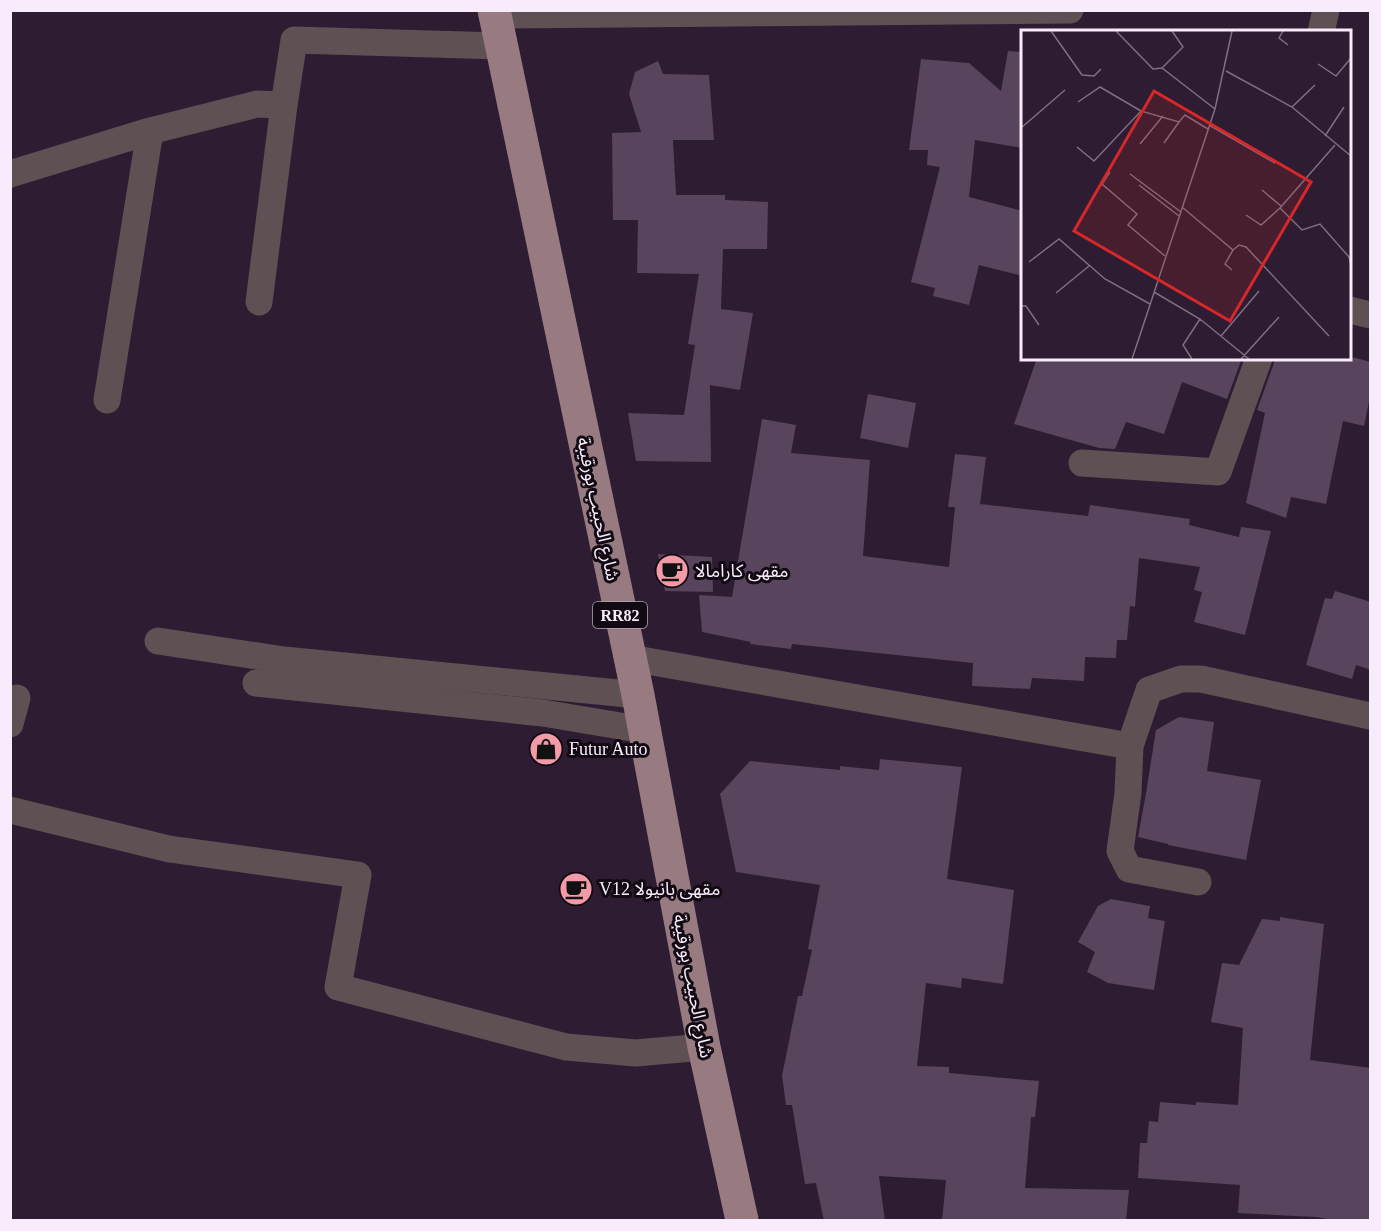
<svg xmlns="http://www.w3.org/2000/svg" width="1381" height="1231" font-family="'Times New Roman','Noto Sans Arabic',serif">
	<rect width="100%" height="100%" fill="#2e1c32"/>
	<g fill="#58445d">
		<polygon points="1008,51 1023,52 1023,148 975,140 969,197 1023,211 1023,276 979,265 969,305 933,296 935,288 911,282 940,167 927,165 928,150 909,150 921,59 969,63 1001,91"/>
		<polygon points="658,61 663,74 709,75 714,140 673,140 676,195 725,195 725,200 768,202 767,249 723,249 721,309 753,313 740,390 710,385 711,462 636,461 628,413 684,415 695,345 688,344 699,274 637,273 638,220 613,220 612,133 641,132 629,94 635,72"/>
		<polygon points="1037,358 1242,358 1227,399 1182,382 1164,434 1126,422 1115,449 1099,448 1014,424"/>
		<polygon points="1274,358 1356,358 1371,362 1371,392 1364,426 1343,421 1326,504 1291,497 1286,518 1246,503 1265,413 1257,410 1274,363"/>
		<polygon points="868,394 916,403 908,448 860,438"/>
		<polygon points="762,419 796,425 791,453 870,460 863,556 949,567 955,507 948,507 955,454 986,457 980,504 1088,516 1090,505 1190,519 1189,525 1239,537 1241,527 1271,531 1245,635 1194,622 1202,592 1194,590 1200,567 1139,558 1135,607 1130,606 1127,640 1117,640 1116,658 1085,657 1084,681 1032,678 1030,689 972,686 973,663 792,644 791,649 750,644 751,642 702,632 699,595 732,597"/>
		<polygon points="658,554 712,557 713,592 665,591"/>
		<polygon points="1335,591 1371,602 1371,670 1356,665 1352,679 1306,665 1325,598 1332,599"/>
		<polygon points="1179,717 1214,722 1207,771 1261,780 1246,860 1168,845 1168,844 1138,837 1146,793 1156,730"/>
		<polygon points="880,759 962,767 947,879 1014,890 1003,984 962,978 961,988 926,983 917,1066 949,1067 949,1073 1039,1081 1035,1117 1031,1117 1025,1188 1129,1190 1126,1221 942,1221 946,1180 879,1176 885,1221 824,1221 816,1183 805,1184 792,1105 786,1105 782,1076 798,996 802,996 812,950 808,949 820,885 736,872 720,794 750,761 840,770 840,766 879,770"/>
		<polygon points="1111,899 1150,906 1148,918 1165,921 1154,990 1108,983 1087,972 1095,952 1078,942 1098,906"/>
		<polygon points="1280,917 1324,924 1310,1060 1371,1068 1371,1221 1341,1221 1316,1217 1238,1213 1240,1185 1138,1178 1140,1143 1147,1143 1149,1121 1158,1122 1160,1102 1196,1105 1196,1102 1238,1105 1243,1028 1211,1022 1222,963 1239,965 1262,919 1280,921"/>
	</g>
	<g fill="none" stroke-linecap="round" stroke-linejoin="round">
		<g stroke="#5e5053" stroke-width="27">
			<polyline points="494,15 1070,10"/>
			<polyline points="1321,32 1326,10"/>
			<polyline points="10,174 150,131 257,104 284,105 294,40 500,46"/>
			<polyline points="259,302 284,105"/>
			<polyline points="1350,310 1370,315"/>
			<polyline points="107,400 150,131"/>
			<polyline points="1082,463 1218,472 1259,358"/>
			<polyline points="158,641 284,660 638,695"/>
			<polyline points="630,658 1130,746 1149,690 1181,679 1201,679 1370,716"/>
			<polyline points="256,683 543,713 644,730"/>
			<polyline points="10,724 17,698"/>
			<polyline points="1130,746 1128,793 1120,851 1129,869 1198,882"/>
			<polyline points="10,810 169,849 358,875 338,987 566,1047 636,1053 704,1047"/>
		</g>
		<polyline stroke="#977b81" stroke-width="33" points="494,10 638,695 704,1047 742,1220"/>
	</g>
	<defs>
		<g id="cafe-disc" transform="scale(1.725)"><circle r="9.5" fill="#f39aa7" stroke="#120a13"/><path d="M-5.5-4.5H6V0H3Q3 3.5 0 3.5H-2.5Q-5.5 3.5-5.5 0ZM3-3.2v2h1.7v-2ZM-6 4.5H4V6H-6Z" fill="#111"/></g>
		<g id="shop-disc" transform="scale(1.725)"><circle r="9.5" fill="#f39aa7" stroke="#120a13"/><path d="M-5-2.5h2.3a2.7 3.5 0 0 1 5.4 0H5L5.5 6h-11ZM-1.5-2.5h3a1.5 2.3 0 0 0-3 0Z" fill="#111"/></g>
	</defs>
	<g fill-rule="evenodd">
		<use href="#cafe-disc" x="672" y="571"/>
		<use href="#shop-disc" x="546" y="749"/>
		<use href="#cafe-disc" x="576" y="889"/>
	</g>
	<g text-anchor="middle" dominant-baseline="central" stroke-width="6" stroke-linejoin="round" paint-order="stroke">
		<rect fill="#120a13" stroke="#b3a8b5" stroke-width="1.5" x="593" y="602" width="54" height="26" rx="4.5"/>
		<g font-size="16" font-weight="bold" fill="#f8ebfb">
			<text x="620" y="615">RR82</text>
		</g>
		<g font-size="18" fill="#f8ebfb" stroke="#120a13">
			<text transform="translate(598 509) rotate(78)">شارع الحبيب بورقيبة</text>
			<text transform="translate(693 986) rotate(79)">شارع الحبيب بورقيبة</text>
		</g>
		<g font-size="18" fill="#f8ebfb" stroke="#120a13" text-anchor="start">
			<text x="695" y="571">مقهى كارامالا</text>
			<text x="569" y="749">Futur Auto</text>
			<text x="599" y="889">V12 مقهى بانيولا</text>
		</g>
	</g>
	<g transform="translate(1021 30)">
		<rect width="330" height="330" fill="#2e1c32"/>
		<path fill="none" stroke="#7f6f82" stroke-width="1.5" d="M30,1L61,45L73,46L80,39M95,1L132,39L141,38L194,79M262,1L258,8L267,15M297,34L315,46L330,28M141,38L162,17L151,1M205,41L271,77L330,126M57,72L79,57L120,81M271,77L294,55M188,95L254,133M0,98L44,60M304,106L323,77M143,113L158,92M119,114L142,86M314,115L259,178L281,200L299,194L328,227L330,235M56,117L73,131L120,81L158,92L164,85L187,99M89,142L81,154L116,184L107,195L144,226M109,144L160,182M118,155L158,186M241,160L260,176M161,177L212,220L218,215L225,217L308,306M225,185L240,195L259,178M8,232L38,209L84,249L129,274M211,240L204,234L212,220M133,262L179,289L228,329M35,263L68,236M0,276H5L18,295M200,306L238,261M111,329L194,79L211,1M171,329L162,315L179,289M220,329L258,287"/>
		<path fill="#d62828" fill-opacity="0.15" stroke="#d62828" stroke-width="3" d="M133,61L290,152L209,291L53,201Z"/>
		<rect width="330" height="330" fill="none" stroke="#f8ebfb" stroke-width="3"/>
	</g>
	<rect width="1381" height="1231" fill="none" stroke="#f8ebfb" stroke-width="24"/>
</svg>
